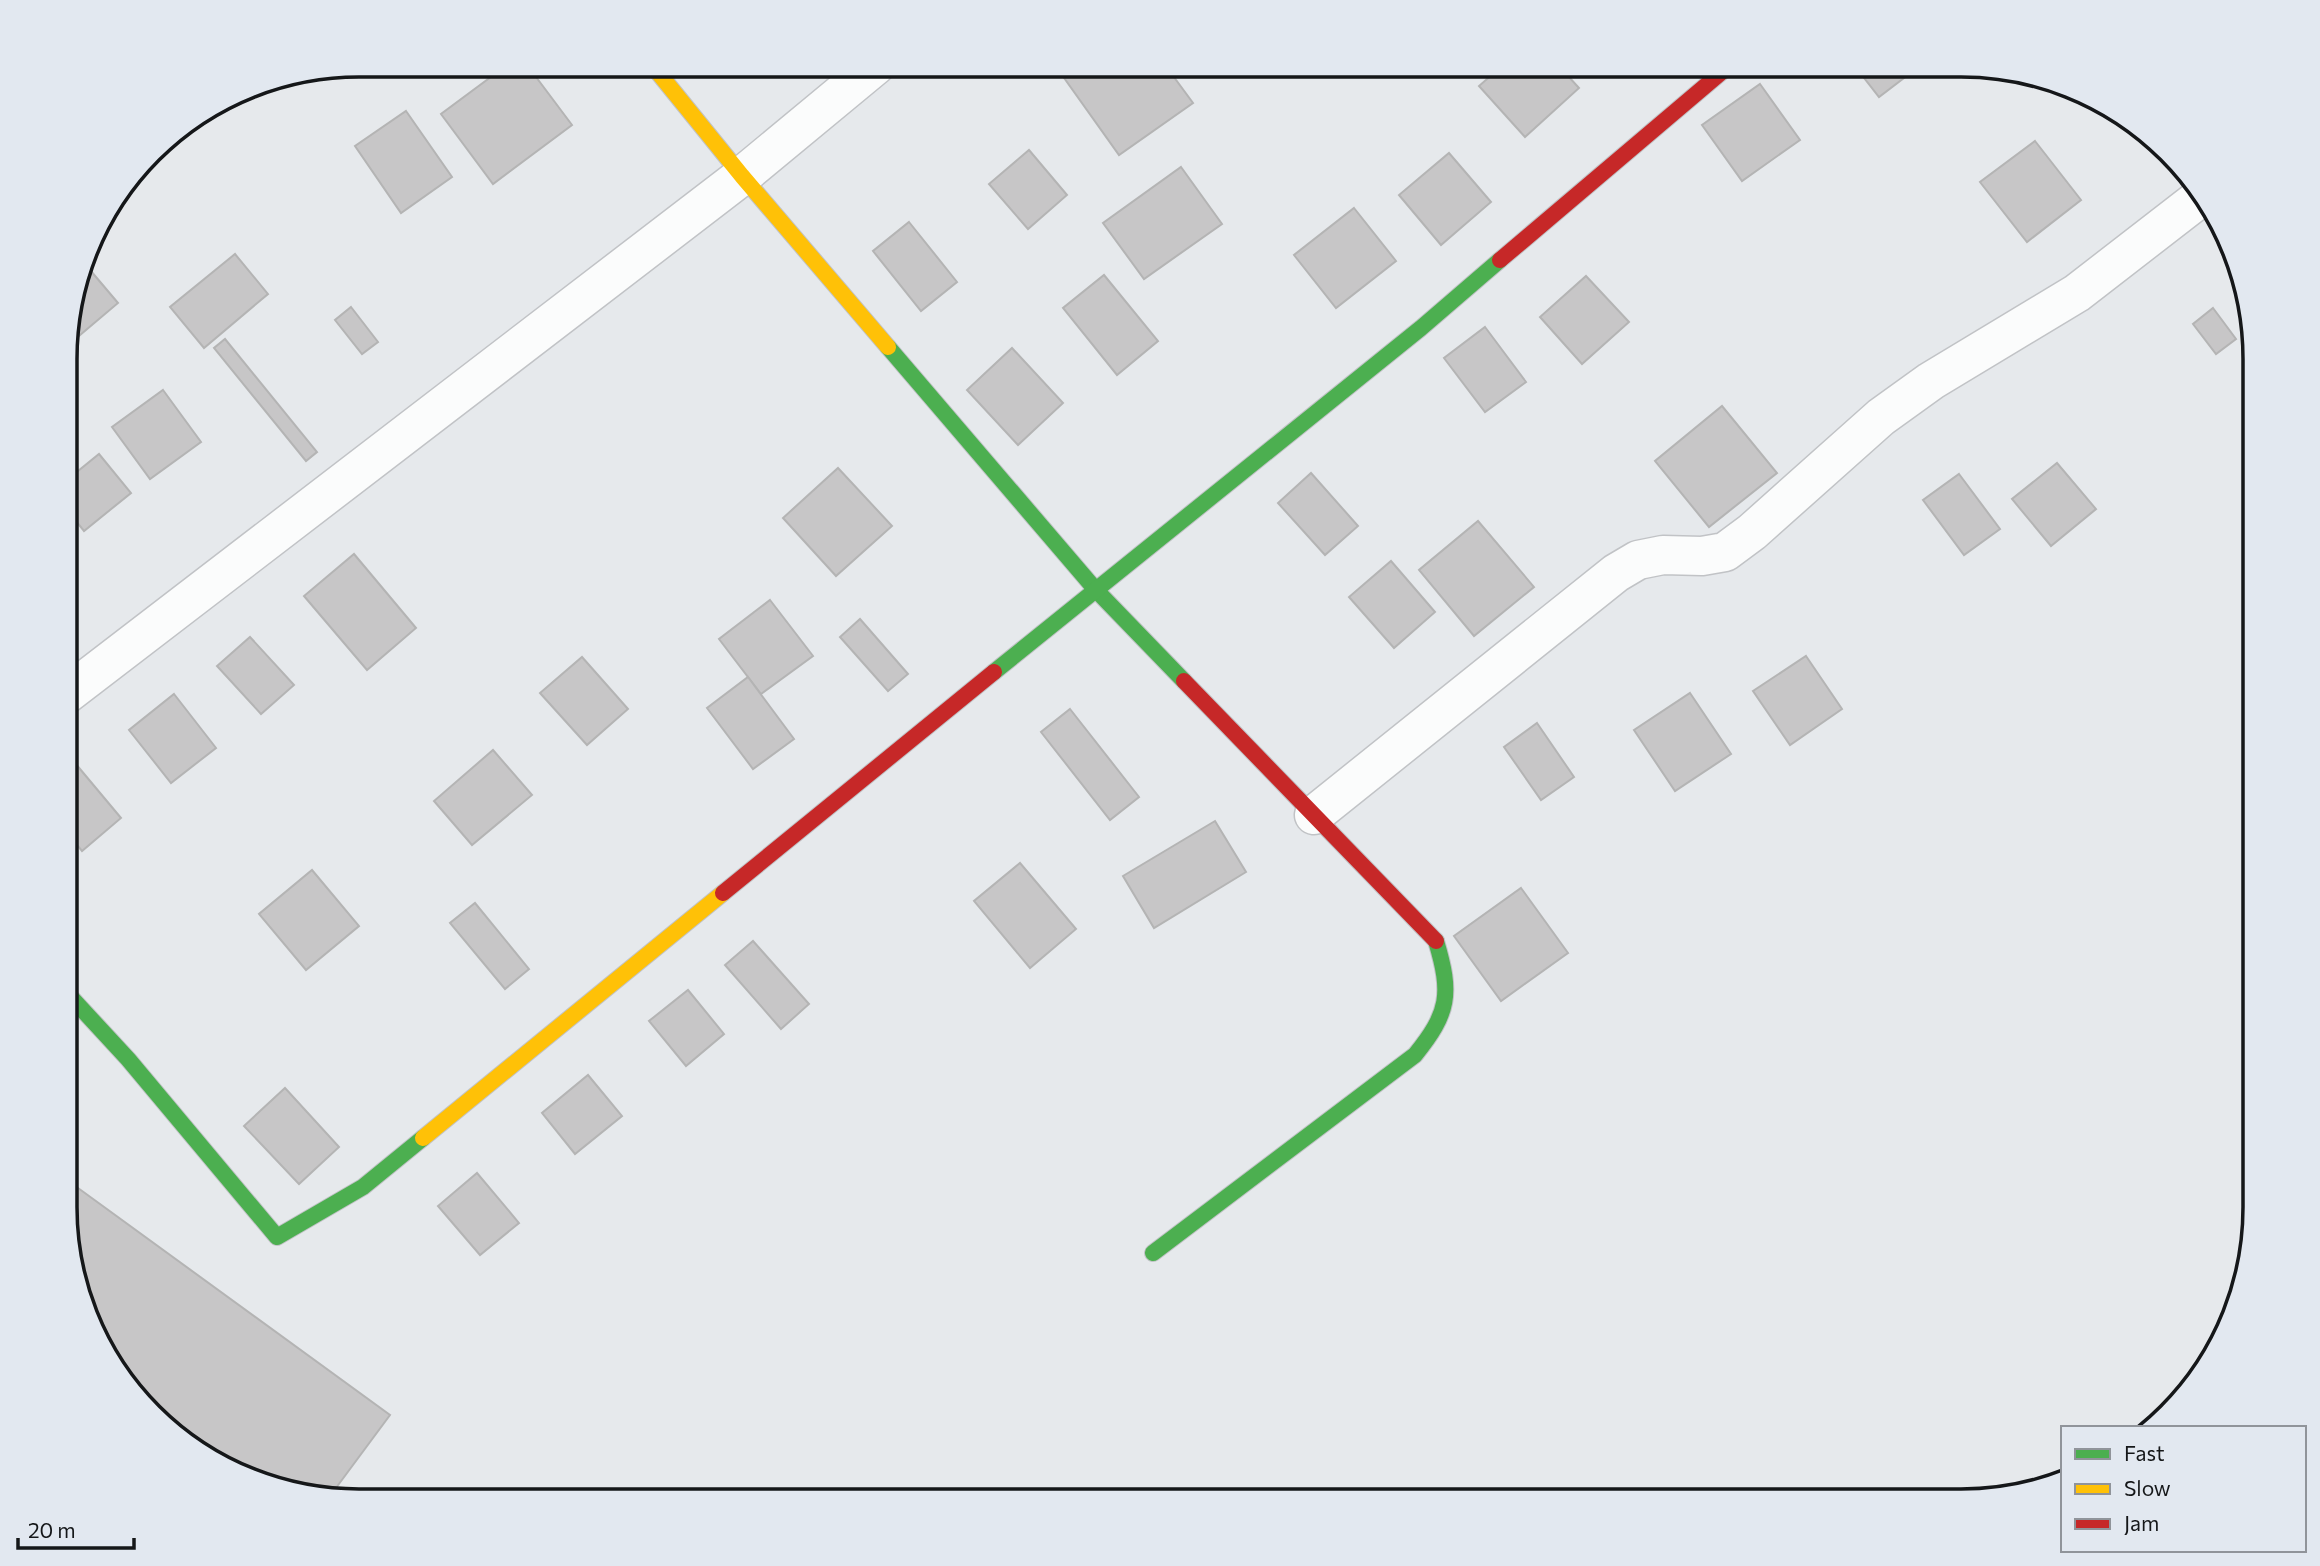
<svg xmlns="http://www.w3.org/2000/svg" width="2320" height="1566" font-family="Commissioner,sans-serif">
	<rect width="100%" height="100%" fill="#e6e9ec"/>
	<g fill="#c7c6c7" stroke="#b4b4b4" stroke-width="2">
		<polygon points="507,65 527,65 572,125 493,184 441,114"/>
		<polygon points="1077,65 1165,65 1193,103 1119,155 1062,75"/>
		<polygon points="1503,65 1558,65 1579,88 1525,137 1479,86"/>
		<polygon points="1854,65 1921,65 1879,97"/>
		<polygon points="1760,84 1800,140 1742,181 1702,125"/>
		<polygon points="406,111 452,177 401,213 355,146"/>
		<polygon points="2035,141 2081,200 2027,242 1980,182"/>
		<polygon points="1029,150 1067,195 1028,229 989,184"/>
		<polygon points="1449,153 1491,202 1441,245 1399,195"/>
		<polygon points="1181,167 1222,224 1144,279 1103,223"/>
		<polygon points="1354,208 1396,261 1336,308 1294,255"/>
		<polygon points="909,222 957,282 921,311 873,251"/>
		<polygon points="235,254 268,294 204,348 170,307"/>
		<polygon points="85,264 118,303 67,346 67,321"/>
		<polygon points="1104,275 1158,341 1117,375 1063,308"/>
		<polygon points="1586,276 1629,322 1582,364 1540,317"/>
		<polygon points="351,307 378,342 362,354 335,320"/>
		<polygon points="2213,308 2236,339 2216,354 2193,324"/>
		<polygon points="1485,327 1526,382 1485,412 1444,358"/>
		<polygon points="225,339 317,452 306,461 214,348"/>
		<polygon points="1012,348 1063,403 1018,445 967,390"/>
		<polygon points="163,390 201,442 150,479 112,427"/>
		<polygon points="1722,406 1777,473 1709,527 1655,461"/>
		<polygon points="99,454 131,493 84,531 67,510 67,480"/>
		<polygon points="2057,463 2096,509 2051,546 2012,499"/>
		<polygon points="838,468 892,526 836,576 783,518"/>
		<polygon points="1311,473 1358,526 1325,555 1278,503"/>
		<polygon points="1959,474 2000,529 1964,555 1923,500"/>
		<polygon points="1478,521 1534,587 1474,636 1419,570"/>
		<polygon points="354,554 416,628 367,670 304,596"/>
		<polygon points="1391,561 1435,612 1394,648 1349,597"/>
		<polygon points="770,600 813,656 761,694 719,639"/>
		<polygon points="860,619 908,674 888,691 840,637"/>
		<polygon points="250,637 294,685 261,714 217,666"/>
		<polygon points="1806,656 1842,709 1790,745 1753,691"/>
		<polygon points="582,657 628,709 587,745 540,693"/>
		<polygon points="748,677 794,739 753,769 707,708"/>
		<polygon points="1690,693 1731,754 1675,791 1634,730"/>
		<polygon points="174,694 216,748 171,783 129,730"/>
		<polygon points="1070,709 1139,797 1110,820 1041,732"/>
		<polygon points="1537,723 1574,777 1541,800 1504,747"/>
		<polygon points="493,750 532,795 472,845 434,801"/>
		<polygon points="75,763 121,818 82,851 67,833 67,769"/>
		<polygon points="1215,821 1246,872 1154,928 1123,876"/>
		<polygon points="1020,863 1076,929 1030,968 974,901"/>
		<polygon points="312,870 359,926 306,970 259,914"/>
		<polygon points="1521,888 1568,953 1501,1001 1454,936"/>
		<polygon points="475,903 529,969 505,989 450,923"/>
		<polygon points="753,941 809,1004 781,1029 725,965"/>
		<polygon points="688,990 724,1034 686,1066 649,1021"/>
		<polygon points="588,1075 622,1116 575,1154 542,1113"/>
		<polygon points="285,1088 339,1147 299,1184 244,1126"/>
		<polygon points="477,1173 519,1223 480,1255 438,1206"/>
		<polygon points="67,1180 390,1415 330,1496 265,1486 195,1451 104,1354 67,1245"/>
	</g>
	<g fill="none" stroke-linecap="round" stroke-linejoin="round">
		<g stroke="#c1c3c6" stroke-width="41">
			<g id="street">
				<polyline points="67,694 742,176 876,65"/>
				<polyline points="1314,815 1616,573 1638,560 1663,555 1702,556 1725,552 1752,532 1881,417 1931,381 2077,293 2201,197"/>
			</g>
		</g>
		<g stroke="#c1c3c6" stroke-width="18">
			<g id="fast">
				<polyline points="888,347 1095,589 1184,681"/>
				<polyline points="994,672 1421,328 1500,260"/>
				<polyline points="67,993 128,1059 277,1237 363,1187 423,1138"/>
				<path d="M1153,1253L1415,1055C1449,1013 1452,994 1436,941"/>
			</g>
		</g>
		<g stroke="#c1c3c6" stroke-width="18">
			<g id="slow">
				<polyline points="652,65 742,176 888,347"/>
				<polyline points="423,1138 723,893"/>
			</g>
		</g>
		<g stroke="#c1c3c6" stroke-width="18">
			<g id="jam">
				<polyline points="1500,260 1730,65"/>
				<polyline points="1184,681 1436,941"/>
				<polyline points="723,893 994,672"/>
			</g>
		</g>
		<use href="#street" stroke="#fbfcfc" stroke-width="38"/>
		<use href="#fast" stroke="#4caf50" stroke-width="16"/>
		<use href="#slow" stroke="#ffc107" stroke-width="16"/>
		<use href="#jam" stroke="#c62828" stroke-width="16"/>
	</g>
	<path d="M0 0H2320V1566H0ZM359 77H1961A282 282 0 0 1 2243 359V1207A282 282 0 0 1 1961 1489H359A282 282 0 0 1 77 1207V359A282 282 0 0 1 359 77Z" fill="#e2e8f0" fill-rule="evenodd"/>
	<path fill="none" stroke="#151719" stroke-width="3.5" d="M359 77H1961A282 282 0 0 1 2243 359V1207A282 282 0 0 1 1961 1489H359A282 282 0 0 1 77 1207V359A282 282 0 0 1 359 77Z"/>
	<rect x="2061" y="1426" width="245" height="126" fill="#e2e8f0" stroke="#90949a" stroke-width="2"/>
	<rect x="2075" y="1449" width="35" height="10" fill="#4caf50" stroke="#90949a" stroke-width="2"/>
	<text x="2124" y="1461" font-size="21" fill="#151719">Fast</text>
	<rect x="2075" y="1484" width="35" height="10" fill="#ffc107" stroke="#90949a" stroke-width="2"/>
	<text x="2124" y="1496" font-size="21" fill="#151719">Slow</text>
	<rect x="2075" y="1519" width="35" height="10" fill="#c62828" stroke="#90949a" stroke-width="2"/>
	<text x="2124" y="1531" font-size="21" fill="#151719">Jam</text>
	<path d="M18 1538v10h116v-10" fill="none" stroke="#151719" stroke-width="3.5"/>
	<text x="28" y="1538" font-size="21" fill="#151719" stroke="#e2e8f0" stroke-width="5" paint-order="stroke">20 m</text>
</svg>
